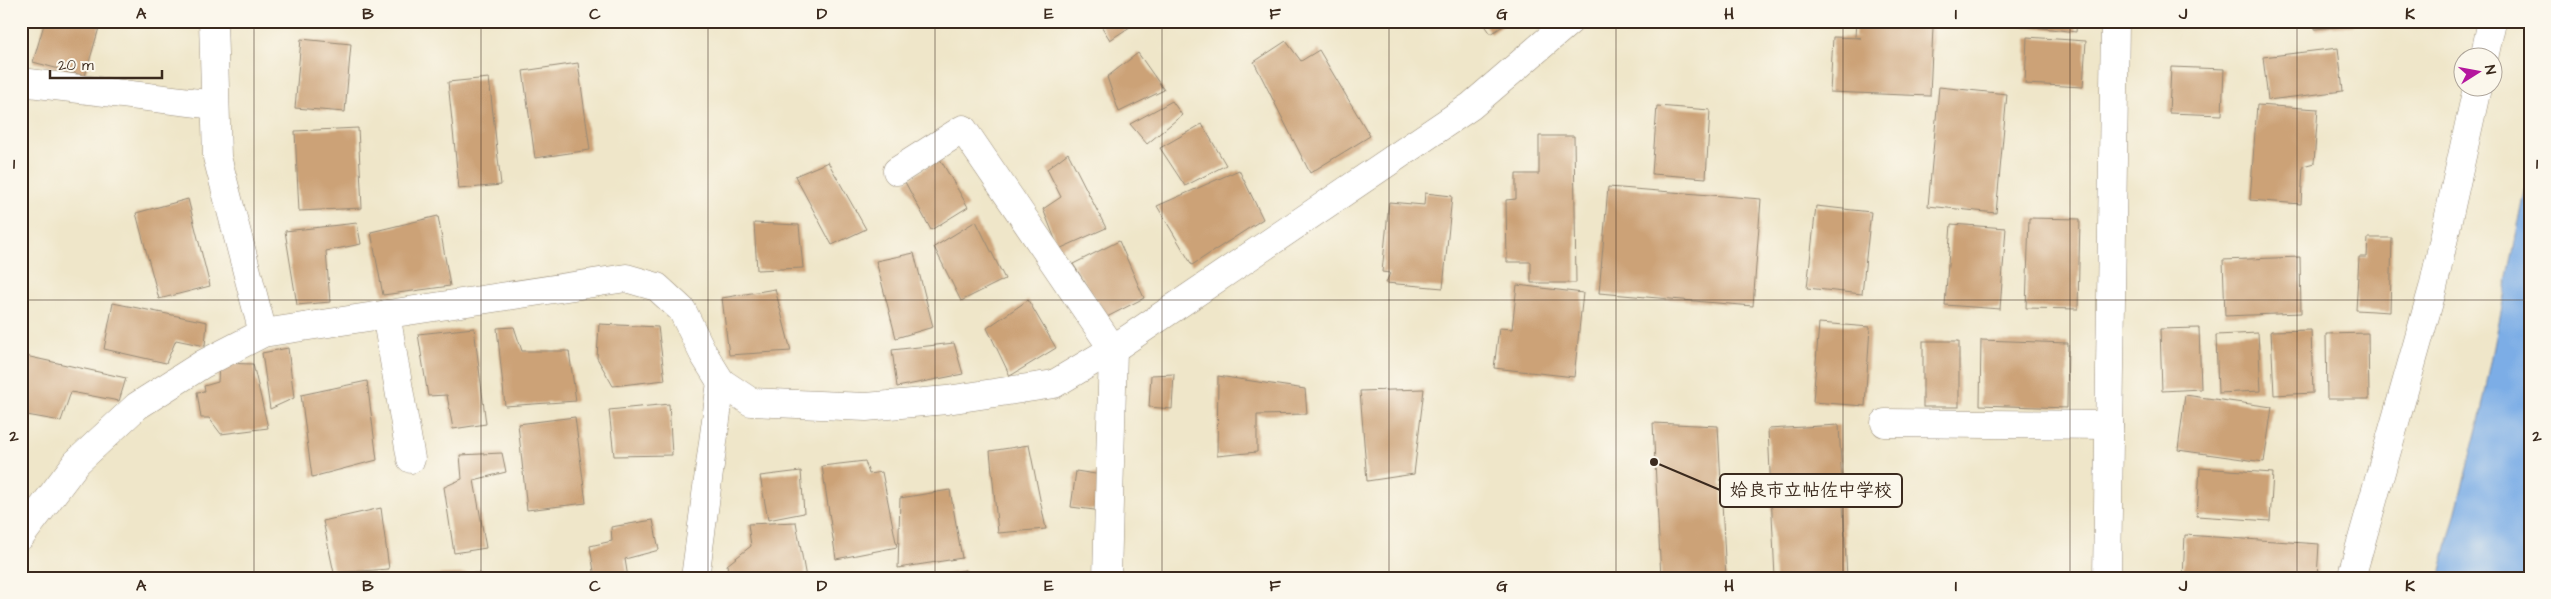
<svg xmlns="http://www.w3.org/2000/svg" width="2551" height="599" font-family="'Architects Daughter','Klee One',sans-serif">
	<rect width="100%" height="100%" fill="#fbf7ec"/>
	<filter id="ink" filterUnits="userSpaceOnUse"><feTurbulence type="fractalNoise" baseFrequency=".02" numOctaves="2"/><feDisplacementMap in="SourceGraphic" scale="10" xChannelSelector="R" yChannelSelector="G"/><feConvolveMatrix kernelMatrix="1 2 1 2 8 2 1 2 1" color-interpolation-filters="sRGB"/></filter>
	<filter id="wash" filterUnits="userSpaceOnUse"><feTurbulence type="fractalNoise" baseFrequency=".0096" numOctaves="4" result="noise"/><feDisplacementMap in="SourceGraphic" scale="20" xChannelSelector="R" yChannelSelector="G"/><feGaussianBlur stdDeviation="1.12" result="paint"/><feColorMatrix in="noise" values="0 0 0 0 0 0 0 0 0 0 0 0 0 0 0 0 0 1.4 0 .05"/><feComposite in="paint" operator="in"/></filter>
	<g filter="url(#wash)">
		<rect width="100%" height="100%" fill="#efe6c9"/>
		<polygon fill="#7bade6" stroke="#5b6c82" points="2530,166 2530,578 2439,578 2480,417"/>
		<g id="blocks">
			<g fill="#cca277">
				<polygon points="45,21 101,21 85,76 33,62"/>
				<polygon points="1098,21 1139,21 1110,40"/>
				<polygon points="1482,21 1510,21 1491,34"/>
				<polygon points="1856,21 1919,21 1919,27 1933,27 1930,96 1830,92 1833,37 1861,38 1855,37"/>
				<polygon points="2017,21 2077,21 2076,32 2016,25"/>
				<polygon points="2315,21 2366,21 2367,24 2315,29"/>
				<polygon points="2027,37 2086,41 2083,87 2025,84"/>
				<polygon points="301,39 351,44 345,112 295,108"/>
				<polygon points="1286,41 1301,61 1319,50 1370,136 1310,173 1254,62"/>
				<polygon points="2338,48 2343,91 2268,100 2263,57"/>
				<polygon points="1138,53 1164,90 1119,112 1107,77"/>
				<polygon points="578,63 590,150 535,158 523,71"/>
				<polygon points="2171,67 2224,69 2222,115 2169,113"/>
				<polygon points="489,78 501,185 459,189 448,82"/>
				<polygon points="1939,87 2007,94 1996,213 1928,206"/>
				<polygon points="1172,101 1182,115 1147,144 1130,124"/>
				<polygon points="2257,105 2318,109 2314,163 2303,166 2301,204 2250,200"/>
				<polygon points="1657,106 1710,110 1706,178 1652,174"/>
				<polygon points="1202,124 1226,165 1185,186 1160,148"/>
				<polygon points="358,128 362,208 299,211 295,131"/>
				<polygon points="1539,136 1574,136 1576,283 1531,283 1531,262 1507,262 1506,200 1516,199 1516,174 1539,174"/>
				<polygon points="1068,153 1106,228 1059,249 1043,209 1061,197 1047,169"/>
				<polygon points="940,159 968,207 931,230 905,182"/>
				<polygon points="828,162 866,229 832,245 795,176"/>
				<polygon points="1239,170 1263,219 1192,265 1157,206"/>
				<polygon points="1608,187 1761,199 1753,306 1599,293"/>
				<polygon points="1425,193 1452,196 1443,288 1386,283 1390,273 1382,272 1389,202 1424,205"/>
				<polygon points="188,199 210,286 159,299 136,213"/>
				<polygon points="1816,206 1871,212 1862,294 1807,288"/>
				<polygon points="438,216 450,286 383,295 371,232"/>
				<polygon points="2029,218 2080,219 2078,309 2026,308"/>
				<polygon points="976,221 1005,279 961,301 934,247"/>
				<polygon points="357,223 361,244 326,251 330,302 297,305 285,231"/>
				<polygon points="754,223 799,225 803,268 757,270"/>
				<polygon points="1951,224 2006,228 2000,309 1945,305"/>
				<polygon points="2368,238 2392,238 2390,312 2356,310 2359,257 2367,257"/>
				<polygon points="1119,241 1144,298 1107,317 1073,264"/>
				<polygon points="914,253 933,327 896,338 876,261"/>
				<polygon points="2300,257 2301,313 2225,316 2223,260"/>
				<polygon points="1517,285 1583,293 1574,377 1494,368 1499,328 1512,329"/>
				<polygon points="775,289 791,351 729,355 722,298"/>
				<polygon points="1028,300 1056,348 1010,376 987,328"/>
				<polygon points="113,303 207,322 205,346 176,340 166,363 104,349"/>
				<polygon points="1819,323 1870,327 1865,406 1813,402"/>
				<polygon points="599,324 658,327 665,380 613,386 597,358"/>
				<polygon points="514,327 522,351 569,351 576,401 505,406 497,328"/>
				<polygon points="474,328 486,424 453,429 447,395 428,396 418,334"/>
				<polygon points="2199,328 2201,389 2162,391 2160,329"/>
				<polygon points="2311,330 2313,393 2274,395 2271,331"/>
				<polygon points="2258,333 2261,391 2218,393 2216,335"/>
				<polygon points="2368,333 2369,399 2327,399 2326,334"/>
				<polygon points="1981,340 2068,343 2067,408 1980,405"/>
				<rect x="1923" y="341" width="36" height="66"/>
				<polygon points="954,343 963,374 897,387 892,350"/>
				<polygon points="288,348 294,398 270,409 262,353"/>
				<polygon points="21,355 126,378 119,401 71,392 61,421 21,414"/>
				<polygon points="219,363 253,364 268,428 221,434 209,418 201,418 197,392 205,391 204,386 218,382"/>
				<polygon points="1174,374 1172,409 1149,407 1151,375"/>
				<polygon points="1218,376 1305,389 1307,414 1257,415 1257,452 1217,456"/>
				<polygon points="367,381 377,460 312,477 301,395"/>
				<polygon points="1424,389 1414,474 1367,481 1360,391"/>
				<polygon points="2185,395 2272,407 2264,462 2178,450"/>
				<polygon points="669,404 672,455 614,456 609,410"/>
				<polygon points="575,417 586,503 527,510 518,424"/>
				<polygon points="1653,423 1718,426 1726,578 1661,578"/>
				<polygon points="1839,425 1847,578 1775,578 1768,429"/>
				<polygon points="1029,445 1046,529 998,533 990,451"/>
				<polygon points="502,453 506,472 474,480 486,548 454,553 444,487 462,479 460,455"/>
				<polygon points="865,461 869,474 882,472 897,547 836,559 822,466"/>
				<polygon points="2200,468 2273,473 2270,521 2197,516"/>
				<polygon points="801,471 804,513 768,520 760,476"/>
				<polygon points="1076,471 1102,475 1102,511 1071,507"/>
				<polygon points="950,490 962,558 898,568 900,498"/>
				<polygon points="381,508 389,569 334,573 323,521"/>
				<polygon points="653,520 659,550 625,559 628,578 595,578 590,546 612,541 611,527"/>
				<polygon points="796,522 806,578 729,578 727,565 751,546 748,524"/>
				<polygon points="2185,535 2319,544 2317,578 2183,578"/>
				<polygon points="965,570 968,578 933,578 933,577"/>
				<polygon points="480,573 481,578 420,578 420,575"/>
			</g>
		</g>
	</g>
	<g filter="url(#ink)">
		<use href="#blocks" fill-opacity="0" stroke="#958874" stroke-width="1"/>
		<g fill="none" stroke-linecap="round" stroke-linejoin="round">
			<g stroke="#958874" stroke-width="29">
				<g id="minor">
					<polyline points="213,21 217,157 263,333"/>
					<polyline points="2484,58 2492,21"/>
					<polyline points="21,82 215,105"/>
					<polyline points="897,171 963,129 1113,349 1107,578"/>
					<polyline points="386,314 411,459"/>
					<polyline points="1885,423 2109,425"/>
					<polyline points="21,536 77,462 137,406 203,364 263,333 626,278 657,287 682,310 703,353 721,382 751,402 866,407 947,400 1054,384 1113,349 1471,106 1570,21"/>
					<polyline points="695,578 721,382"/>
					<polyline points="2107,578 2115,21"/>
					<polyline points="2351,578 2433,288 2477,88"/>
				</g>
			</g>
			<use href="#minor" stroke="#fff" stroke-width="28"/>
		</g>
	</g>
	<path fill="none" stroke="#3b2a1e" stroke-width="1" stroke-opacity="0.55" d="M254,21V578M481,21V578M708,21V578M935,21V578M1162,21V578M1389,21V578M1616,21V578M1843,21V578M2070,21V578M2297,21V578M21,300H2530"/>
	<path fill="none" stroke="#3b2a1e" stroke-width="2" d="M1654 462L1720 490"/>
	<circle fill="#3b2a1e" stroke="#fbf7ec" stroke-width="2" cx="1654" cy="462" r="5"/>
	<rect fill="#fbf7ec" stroke="#3b2a1e" stroke-width="2" x="1720" y="474" width="182" height="33" rx="5"/>
	<g font-size="18" text-anchor="middle" font-weight="bold" fill="#3b2a1e">
		<text x="1811" y="496">姶良市立帖佐中学校</text>
	</g>
	<rect width="2551" height="599" fill="none" stroke="#fbf7ec" stroke-width="55"/>
	<g transform="translate(2478 72) rotate(79)"><circle r="24" fill="#fbf7ec" stroke="#aea59a"/>
	<path d="M0-4L9 19L0 12L-9 19Z" fill="#b5179e"/>
	<text y="-8" font-size="14" font-weight="bold" text-anchor="middle" fill="#3b2a1e">N</text>
	</g>
	<path d="M50 70v8h112v-8" fill="none" stroke="#3b2a1e" stroke-width="2.5"/>
	<text x="58" y="70" font-size="15" fill="#3b2a1e" stroke="#fbf7ec" stroke-width="4" paint-order="stroke">20 m</text>
	<rect x="28" y="28" width="2496" height="544" fill="none" stroke="#3b2a1e" stroke-width="2"/>
	<g font-size="16" text-anchor="middle" font-weight="bold" fill="#3b2a1e">
		<text x="141" y="19">A</text>
		<text x="368" y="19">B</text>
		<text x="595" y="19">C</text>
		<text x="822" y="19">D</text>
		<text x="1049" y="19">E</text>
		<text x="1275" y="19">F</text>
		<text x="1502" y="19">G</text>
		<text x="1729" y="19">H</text>
		<text x="1956" y="19">I</text>
		<text x="2183" y="19">J</text>
		<text x="2410" y="19">K</text>
		<text x="14" y="169">1</text>
		<text x="2537" y="169">1</text>
		<text x="14" y="441">2</text>
		<text x="2537" y="441">2</text>
		<text x="141" y="591">A</text>
		<text x="368" y="591">B</text>
		<text x="595" y="591">C</text>
		<text x="822" y="591">D</text>
		<text x="1049" y="591">E</text>
		<text x="1275" y="591">F</text>
		<text x="1502" y="591">G</text>
		<text x="1729" y="591">H</text>
		<text x="1956" y="591">I</text>
		<text x="2183" y="591">J</text>
		<text x="2410" y="591">K</text>
	</g>
</svg>
